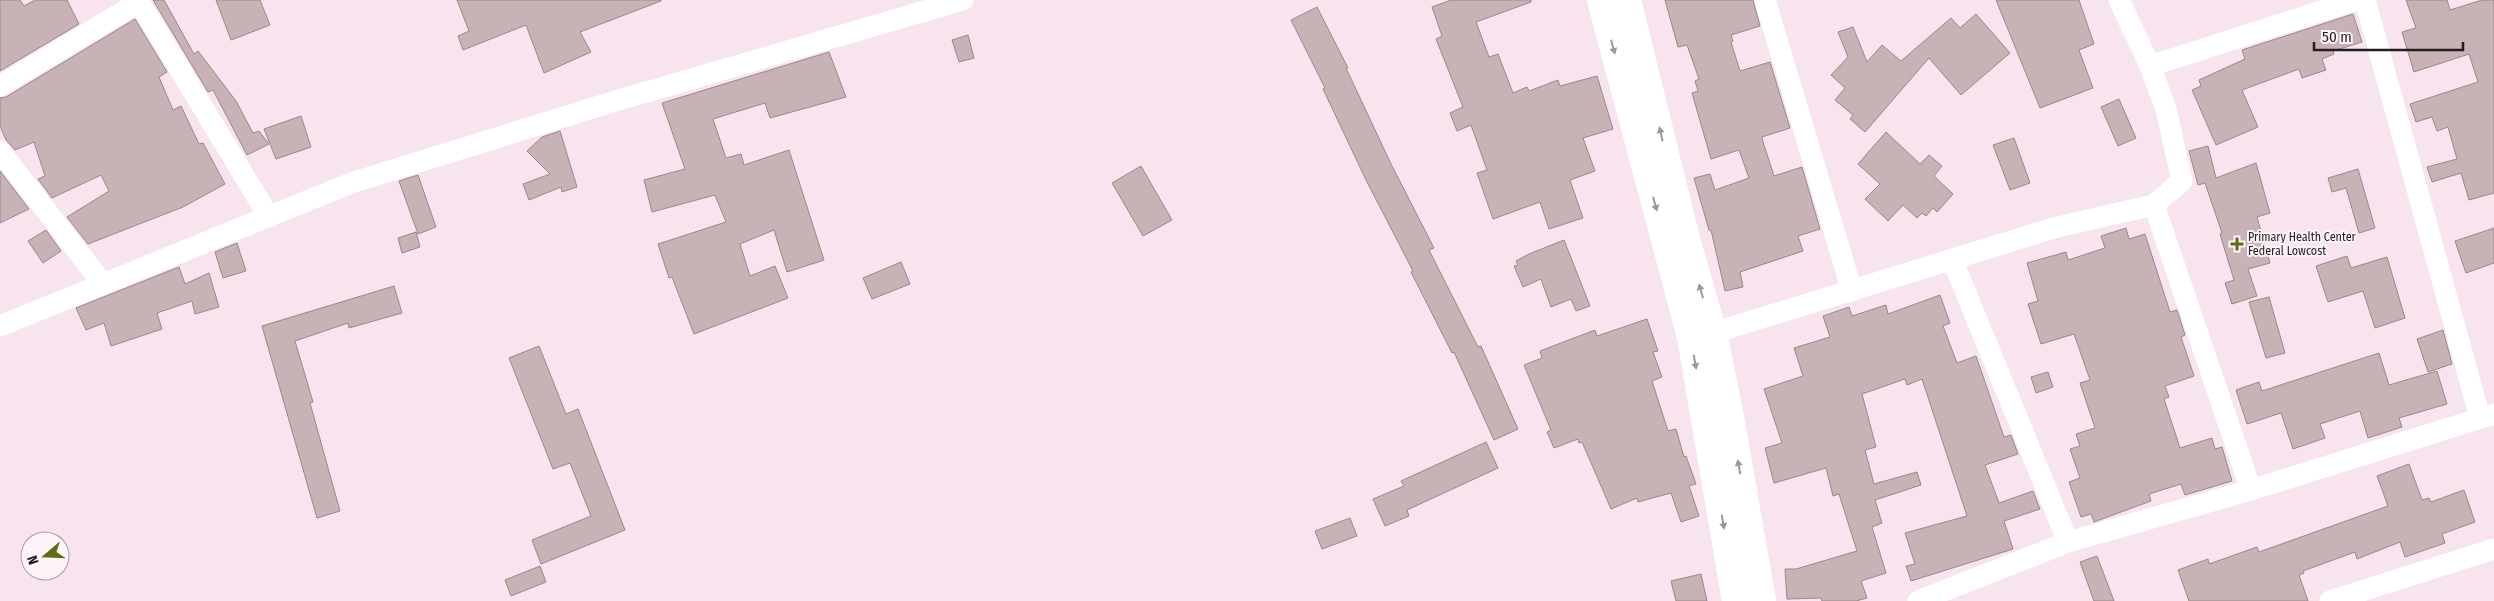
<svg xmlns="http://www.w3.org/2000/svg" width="2494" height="601" font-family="'Fira Sans Condensed',sans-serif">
	<rect width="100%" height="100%" fill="#f7e4ef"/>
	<g fill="#c7b2b5" stroke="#9b8689">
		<polygon points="0,0 20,0 24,6 35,0 67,0 79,24 0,71"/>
		<polygon points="153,0 164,0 194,54 198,51 236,101 253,133 259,131 269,144 247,155 213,90 208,92"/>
		<polygon points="216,0 260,0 270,25 231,40"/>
		<polygon points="457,0 661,0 661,1 580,32 591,52 544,73 526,25 463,50 458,36 469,31"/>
		<polygon points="1451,0 1531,0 1531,2 1476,22 1489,57 1498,54 1513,93 1527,87 1529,91 1558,80 1560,86 1597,76 1613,129 1583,138 1595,171 1570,180 1583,218 1549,229 1540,202 1493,219 1477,173 1487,170 1471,125 1457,131 1450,113 1463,107 1436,39 1442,36 1432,7"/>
		<polygon points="1665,0 1753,0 1760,26 1731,35 1733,41 1731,42 1740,71 1770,62 1790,128 1762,137 1763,142 1774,176 1802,167 1820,229 1798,236 1803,251 1740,272 1743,287 1725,291 1711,230 1709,230 1694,178 1710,174 1715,190 1749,178 1739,150 1711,159 1692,93 1698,91 1695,81 1699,79 1687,45 1678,47"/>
		<polygon points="1996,0 2079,0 2094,44 2079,50 2093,88 2040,108"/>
		<polygon points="2406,0 2447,0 2450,10 2482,0 2494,0 2494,193 2469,200 2461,173 2432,182 2427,167 2457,159 2448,127 2437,131 2432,117 2416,122 2410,104 2478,82 2469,54 2414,72 2402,32 2416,28"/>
		<polygon points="1317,7 1348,68 1346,68 1391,164 1434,248 1429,250 1478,347 1481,346 1518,429 1494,440 1454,352 1452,353 1411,272 1413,271 1366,180 1323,89 1325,88 1291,20"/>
		<polygon points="1976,14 2010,53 1961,95 1929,58 1865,132 1850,119 1853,115 1835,100 1845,88 1831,75 1848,57 1838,32 1853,27 1867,62 1882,45 1901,61 1951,18 1960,28"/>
		<polygon points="2353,14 2362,42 2333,51 2334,54 2322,59 2326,70 2302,78 2299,69 2242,90 2258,127 2216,145 2192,90 2201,86 2199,80 2245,59 2242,50"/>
		<polygon points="135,19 167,72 159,77 173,110 181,106 199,144 203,143 225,184 183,207 88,244 67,217 109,191 101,175 52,198 38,179 45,176 34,142 15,150 6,140 0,126 0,98 6,97"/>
		<polygon points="968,35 974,58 959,62 952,40"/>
		<polygon points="829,52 846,97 770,118 765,103 713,119 726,158 741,154 744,165 789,150 824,260 787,272 774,230 740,244 750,276 775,266 788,298 694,334 672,277 669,278 658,244 726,222 715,195 652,212 644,180 685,169 662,103"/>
		<polygon points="2119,99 2136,138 2118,146 2101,107"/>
		<polygon points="301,116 311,147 276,159 264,129"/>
		<polygon points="560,131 577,187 562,192 561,187 529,200 523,184 550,174 527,151 542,137"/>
		<polygon points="1886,132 1920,164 1929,155 1942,166 1934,176 1953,194 1937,212 1933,208 1926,216 1922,213 1917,218 1903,205 1888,221 1865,199 1880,184 1858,164"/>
		<polygon points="2014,138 2030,183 2010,190 1993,145"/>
		<polygon points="2208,146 2216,178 2256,163 2270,213 2257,217 2270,263 2248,269 2257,296 2232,304 2225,283 2234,280 2220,234 2222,233 2205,183 2198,185 2189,151"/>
		<polygon points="1141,166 1172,220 1143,236 1112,183"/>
		<polygon points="2358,169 2375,228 2359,233 2346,188 2332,192 2328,178"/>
		<polygon points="0,171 29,209 0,223"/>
		<polygon points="418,175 436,227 418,234 399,181"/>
		<polygon points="2126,228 2129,239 2145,234 2170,312 2177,310 2185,335 2181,337 2194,376 2165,386 2169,397 2164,399 2180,448 2212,438 2215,449 2222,447 2232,481 2185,495 2181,484 2149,494 2151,501 2094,522 2091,514 2081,517 2069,482 2080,478 2070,449 2080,446 2076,434 2095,428 2080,383 2090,380 2074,334 2041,344 2028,304 2038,301 2027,263 2066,252 2068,260 2105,248 2101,236"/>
		<polygon points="2494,228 2494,263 2466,273 2455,241"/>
		<polygon points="46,230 61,251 43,263 28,241"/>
		<polygon points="416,232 420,247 402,253 398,238"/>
		<polygon points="1564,240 1590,306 1576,311 1571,299 1551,307 1541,279 1523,287 1514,266 1518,265 1516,261 1529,254"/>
		<polygon points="237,243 246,271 223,278 215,252"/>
		<polygon points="2347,256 2351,268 2387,257 2405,318 2375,328 2363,291 2328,302 2316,266"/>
		<polygon points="901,262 910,284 872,299 863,278"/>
		<polygon points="179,267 185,284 209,273 219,307 195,314 192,301 157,313 162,329 111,346 104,323 86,330 76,308"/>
		<polygon points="394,286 402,313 349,328 348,323 295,341 313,402 310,403 340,511 317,518 262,326"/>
		<polygon points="1940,295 1950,323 1943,326 1957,363 1976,356 2004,437 2011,435 2018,454 1985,465 1999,503 2033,491 2040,509 2004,521 2013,549 1911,581 1906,566 1915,564 1905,533 1967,516 1922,379 1907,385 1905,379 1862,394 1876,447 1865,450 1874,484 1917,472 1921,485 1875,500 1882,523 1872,527 1886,573 1861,581 1867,598 1856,601 1822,601 1821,598 1787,599 1785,569 1796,569 1857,551 1839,494 1833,496 1826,468 1774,483 1765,448 1782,443 1764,389 1803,376 1794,348 1830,337 1823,316 1849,307 1852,316 1886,305 1888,314"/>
		<polygon points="2269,297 2285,353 2266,358 2249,302"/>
		<polygon points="1647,319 1658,351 1653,352 1662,377 1652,381 1668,431 1676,429 1684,457 1686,456 1696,484 1689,486 1699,516 1681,522 1671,493 1638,502 1637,498 1611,509 1582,442 1579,443 1578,439 1554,448 1547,432 1551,430 1524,365 1542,358 1540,351 1595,330 1597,336"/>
		<polygon points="2443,330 2452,364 2428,372 2417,339"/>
		<polygon points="539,346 566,414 578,409 625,530 541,564 532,540 591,516 570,463 553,469 509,358"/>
		<polygon points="2379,353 2389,385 2437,371 2447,404 2399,418 2402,427 2368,438 2360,411 2320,424 2325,438 2293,449 2281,413 2247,424 2236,390 2259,382 2262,391"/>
		<polygon points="2048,372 2053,387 2036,393 2031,377"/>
		<polygon points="1486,442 1498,468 1407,510 1409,516 1385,526 1373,499 1404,486 1401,481"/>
		<polygon points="2409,464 2422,500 2429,498 2431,502 2464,490 2475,522 2442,534 2445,543 2405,557 2400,542 2357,559 2355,552 2303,571 2304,573 2299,575 2308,601 2189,601 2178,570 2208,559 2209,564 2257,547 2259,552 2388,506 2377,476"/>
		<polygon points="1350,518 1357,536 1322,549 1315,531"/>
		<polygon points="2097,556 2114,601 2094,601 2080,562"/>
		<polygon points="540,566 546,582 511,596 505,580"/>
		<polygon points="1701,574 1707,601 1676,601 1671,581"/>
	</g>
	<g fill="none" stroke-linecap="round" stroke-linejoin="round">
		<g stroke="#fff" stroke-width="21">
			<polyline points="138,0 269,217"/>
			<polyline points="1765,0 1852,291"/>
			<polyline points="2365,0 2480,418"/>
			<polyline points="2150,66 2356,0"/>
			<polyline points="0,86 139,2"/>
			<polyline points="0,151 103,284"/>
			<polyline points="2154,205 2251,490"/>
			<polyline points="1952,259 2068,542"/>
			<polyline points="0,326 351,183 612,102 963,0"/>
			<polyline points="1713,333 2057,227 2154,205 2182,181 2166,109 2150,66 2119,0"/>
			<polyline points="1918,601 2068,542 2251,490 2494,414"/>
			<polyline points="2330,601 2494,549"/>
		</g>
		<g stroke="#fff" stroke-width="28">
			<polyline points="1601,0 1691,337 1736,601"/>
			<polyline points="1627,0 1686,239 1713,333 1730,417 1762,601"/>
		</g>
	</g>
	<defs><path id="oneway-solid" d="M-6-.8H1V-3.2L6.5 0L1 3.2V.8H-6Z" transform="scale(1.25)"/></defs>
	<g fill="#9c999b">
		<use href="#oneway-solid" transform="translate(1613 47) rotate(75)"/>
		<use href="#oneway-solid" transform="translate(1661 134) rotate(-103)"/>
		<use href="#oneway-solid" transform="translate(1655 204) rotate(75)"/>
		<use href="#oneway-solid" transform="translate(1701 291) rotate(-106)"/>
		<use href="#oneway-solid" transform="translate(1695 362) rotate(80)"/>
		<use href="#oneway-solid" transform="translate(1739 467) rotate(-100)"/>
		<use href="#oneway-solid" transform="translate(1723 522) rotate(80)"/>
	</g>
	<path fill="#5d6c16" stroke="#fff3fa" stroke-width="2" d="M2234.5 236.5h5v5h5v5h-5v5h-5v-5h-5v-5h5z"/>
	<g text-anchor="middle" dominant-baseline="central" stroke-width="4" stroke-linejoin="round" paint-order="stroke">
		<g font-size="12" fill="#231d21" stroke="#fff3fa" text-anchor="start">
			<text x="2248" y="237">Primary Health Center<tspan x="2248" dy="14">Federal Lowcost</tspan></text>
		</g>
	</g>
	<g transform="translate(45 556) rotate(251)"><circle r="24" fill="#fff3fa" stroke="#a79da3"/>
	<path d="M0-4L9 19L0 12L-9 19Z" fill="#5d6c16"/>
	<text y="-8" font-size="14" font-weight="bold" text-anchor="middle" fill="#231d21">N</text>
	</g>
	<path d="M2314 42v8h149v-8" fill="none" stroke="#231d21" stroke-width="2.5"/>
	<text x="2322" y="42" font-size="15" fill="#231d21" stroke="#fff3fa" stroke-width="4" paint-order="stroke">50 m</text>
</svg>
